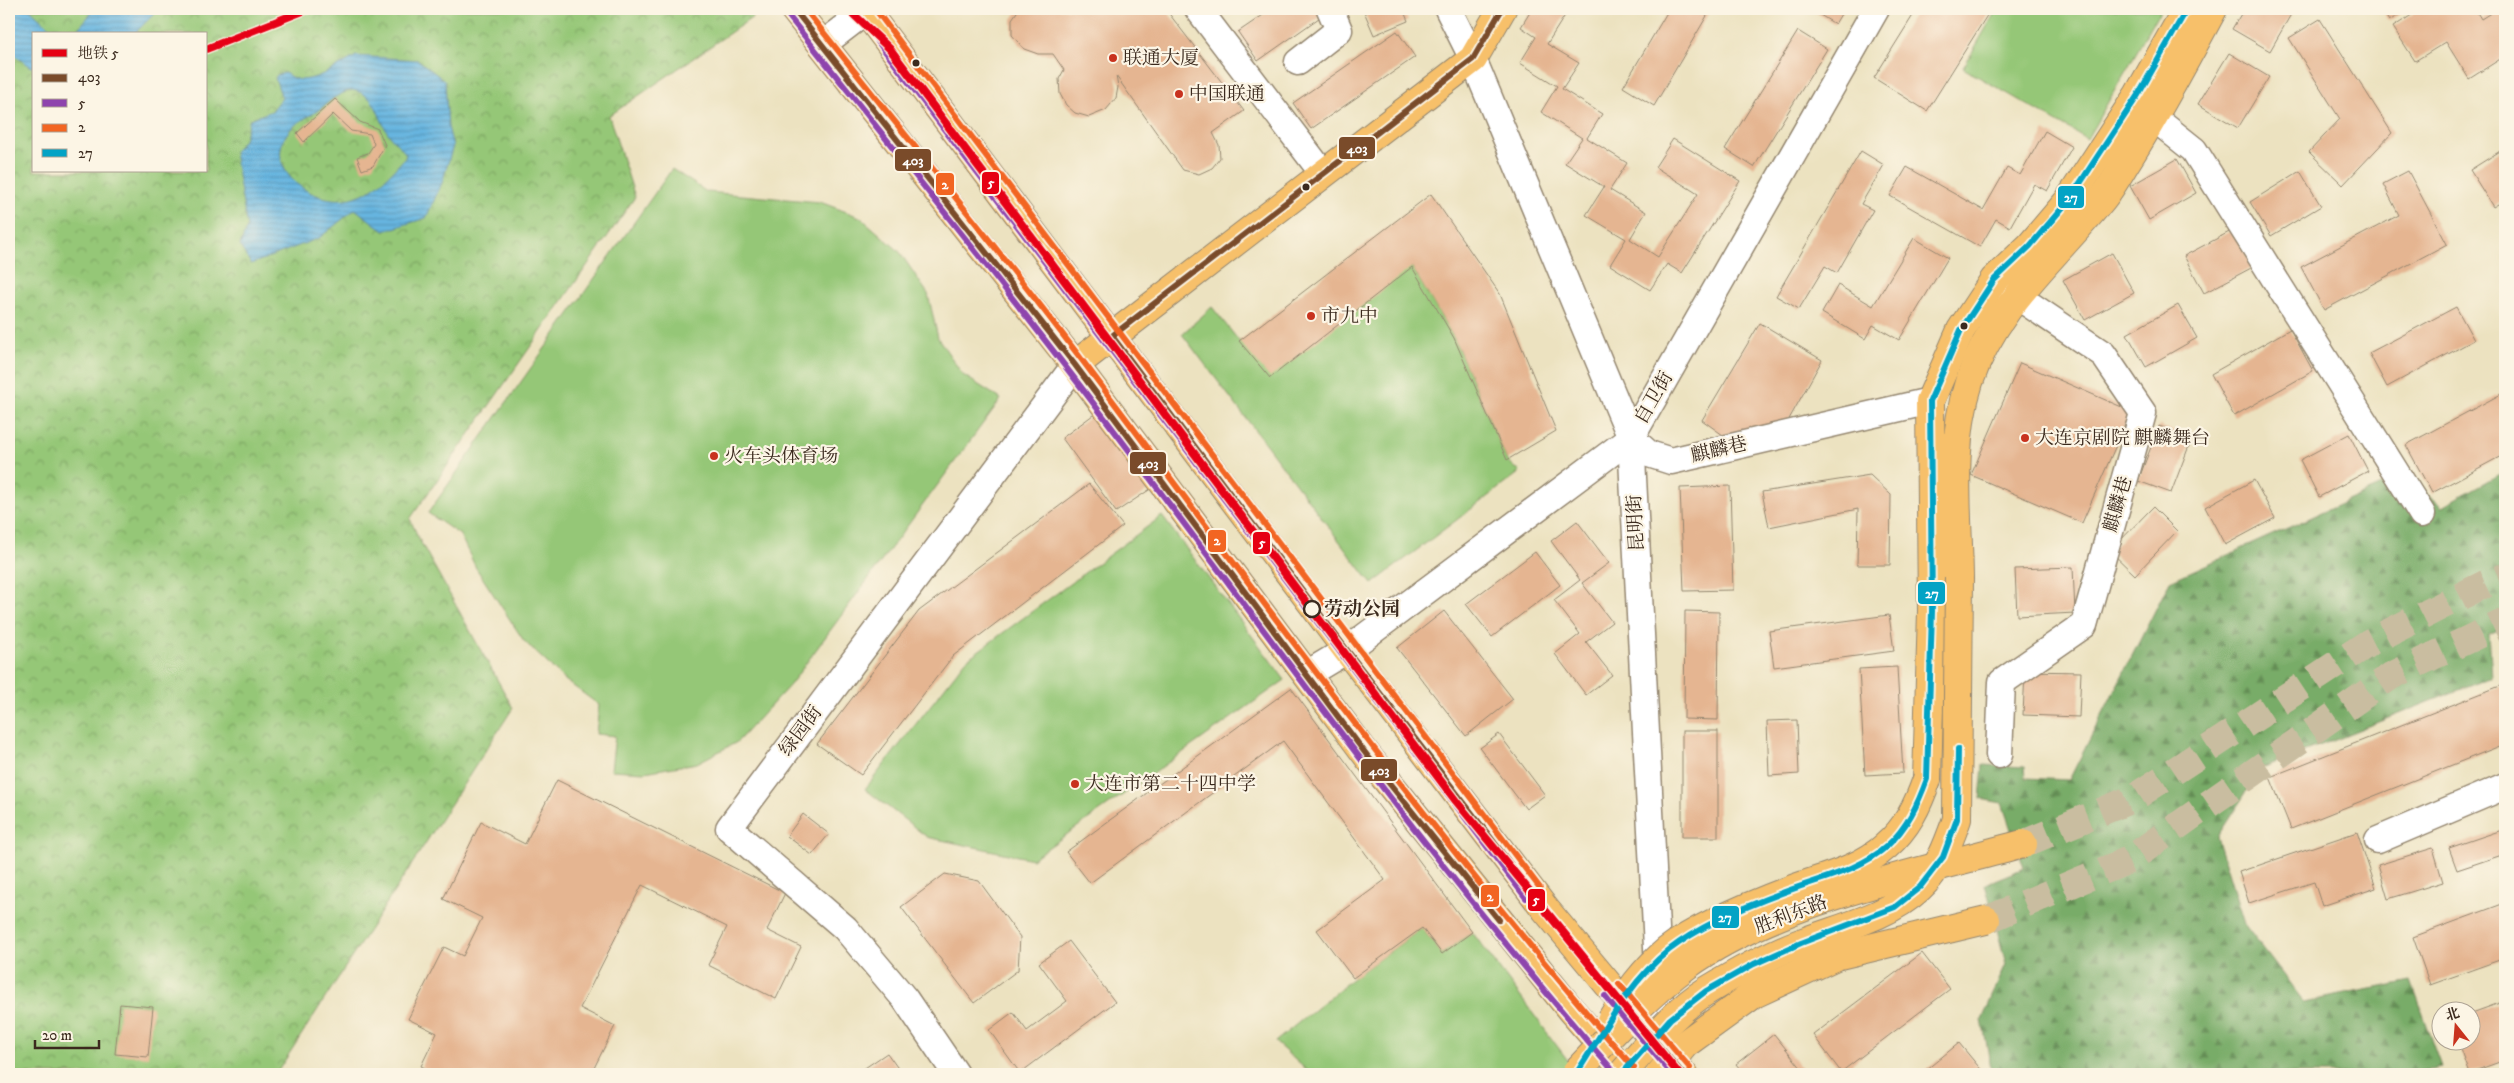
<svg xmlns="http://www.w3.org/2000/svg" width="2514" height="1083" font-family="'IM FELL DW Pica','Noto Serif SC',serif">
	<defs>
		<pattern id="forest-firs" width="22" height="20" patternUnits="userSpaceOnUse" patternTransform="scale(1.25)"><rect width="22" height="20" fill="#78ac68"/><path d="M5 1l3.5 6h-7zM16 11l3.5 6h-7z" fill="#648c55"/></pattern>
		<pattern id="park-crowns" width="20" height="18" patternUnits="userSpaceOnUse" patternTransform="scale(1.25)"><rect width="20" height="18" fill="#95c777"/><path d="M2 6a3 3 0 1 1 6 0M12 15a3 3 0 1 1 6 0" fill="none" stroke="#7ba261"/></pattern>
		<pattern id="water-rules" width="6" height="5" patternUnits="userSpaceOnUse" patternTransform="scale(1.25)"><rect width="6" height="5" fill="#66b5e0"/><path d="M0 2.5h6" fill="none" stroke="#5593b5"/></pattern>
	</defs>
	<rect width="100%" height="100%" fill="#fcf5e5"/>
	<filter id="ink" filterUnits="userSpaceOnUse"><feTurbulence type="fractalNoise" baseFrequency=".02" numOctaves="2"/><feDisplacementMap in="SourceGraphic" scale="10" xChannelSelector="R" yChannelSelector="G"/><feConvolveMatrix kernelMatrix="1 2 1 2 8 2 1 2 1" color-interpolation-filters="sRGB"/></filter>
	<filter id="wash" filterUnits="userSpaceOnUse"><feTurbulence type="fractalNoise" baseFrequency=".0096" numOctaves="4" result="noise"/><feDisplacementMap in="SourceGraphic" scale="20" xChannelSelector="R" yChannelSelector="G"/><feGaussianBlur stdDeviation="1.12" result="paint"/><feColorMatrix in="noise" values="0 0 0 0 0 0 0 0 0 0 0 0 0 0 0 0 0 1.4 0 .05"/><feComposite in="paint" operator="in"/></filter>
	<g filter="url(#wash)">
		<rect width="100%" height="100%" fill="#ece2c0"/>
		<polygon fill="url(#forest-firs)" stroke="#5a6b43" points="2505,471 2505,627 2489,634 2492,677 2262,768 2217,837 2244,924 2304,1002 2411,981 2442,1067 2406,1074 1992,1074 1982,1020 2006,964 1985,884 2024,868 2002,803 1980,799 1983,765 2025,767 2026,778 2069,780 2170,581 2405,475 2442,506"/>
		<path fill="url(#park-crowns)" stroke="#68784a" fill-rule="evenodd" d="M9,9H746L753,17L609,116L635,197L410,519L420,541L513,708L276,1074H9ZM34,34H206V171H34Z"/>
		<g fill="#95c777" stroke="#68784a">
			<polygon points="1997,9 2161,9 2087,139 1963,68"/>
			<polygon points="672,169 707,192 820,202 860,217 899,251 928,294 938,338 963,375 1001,399 790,685 737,742 697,763 645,772 611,770 615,736 596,734 599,705 565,680 524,641 476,568 460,535 428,513"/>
			<polygon points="1412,267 1454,338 1507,460 1520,472 1372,584 1182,334 1212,307 1239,341"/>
			<polygon points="1162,516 1285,680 1032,859 927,837 865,789 966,660"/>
			<polygon points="1422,928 1442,954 1472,932 1572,1066 1562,1074 1311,1074 1275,1042 1353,978"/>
		</g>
		<g fill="url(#water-rules)" stroke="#50707f" fill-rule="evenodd">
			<polygon points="9,9 30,9 49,27 77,30 95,9 159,9 134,34 34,34 34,69 9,51"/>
			<path d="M356,56L418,60L445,81L448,127L453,146L442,183L426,218L384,231L355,209L319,238L251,264L240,246L247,227L234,152L244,140L250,119L272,111L282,98L275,78L277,75L285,73C288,75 292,78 296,79C312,84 342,64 356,56ZM352,90C379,95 376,117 390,136C395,143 401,147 406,154L405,158C390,174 377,190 355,197C316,210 259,169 289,131C295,123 308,117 317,111C331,101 334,95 352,90Z"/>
		</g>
		<g id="blocks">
			<g fill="#e5b591">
				<polygon points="1019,9 1135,9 1137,11 1160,9 1167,11 1244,111 1213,133 1219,145 1220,158 1212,168 1199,174 1183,170 1116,76 1118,87 1116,98 1106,110 1089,117 1075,113 1066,105 1060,94 1059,79 1064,70 1053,54 1038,54 1024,49 1012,35 1012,19"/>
				<polygon points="1272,9 1323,9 1326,13 1258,61 1238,32"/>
				<polygon points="1363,9 1403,9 1408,21 1374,35"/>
				<polygon points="1532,9 1569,9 1547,44 1579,63 1562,89 1602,114 1587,138 1627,163 1610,190 1646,212 1630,239 1658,257 1698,194 1655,167 1673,139 1740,181 1682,273 1667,264 1650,290 1610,265 1626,239 1586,215 1604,187 1565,163 1582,138 1541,112 1557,86 1520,63 1536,37 1521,27"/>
				<polygon points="1669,9 1711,9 1654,106 1623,87"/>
				<polygon points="1810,9 1844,9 1835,24"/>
				<polygon points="1917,9 1991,9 1927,111 1874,78"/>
				<polygon points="2244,9 2294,9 2270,51 2232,29"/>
				<polygon points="2381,9 2408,9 2389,21"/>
				<polygon points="2421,9 2475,9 2481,19 2497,9 2505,9 2505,56 2469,79 2446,42 2415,61 2393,27"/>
				<polygon points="2320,19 2392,133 2343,185 2309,152 2340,119 2289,38"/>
				<polygon points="1397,31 1415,57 1311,129 1293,103"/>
				<polygon points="1798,31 1827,49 1754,167 1725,149"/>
				<polygon points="2229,53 2269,77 2238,128 2198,104"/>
				<polygon points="335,99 360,122 378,129 385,145 373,166 362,170 357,157 368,153 374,144 370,134 351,131 333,114 304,142 297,133"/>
				<polygon points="2045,131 2072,147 2047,191 2034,184 2010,227 1996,219 1980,247 1890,196 1907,167 1983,210 2007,168 2020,175"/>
				<polygon points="2505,148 2505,200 2493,207 2470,170"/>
				<polygon points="1861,151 1884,165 1861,204 1873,210 1837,273 1825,266 1799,309 1776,296"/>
				<polygon points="2177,159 2196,193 2149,220 2130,186"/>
				<polygon points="2300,171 2321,206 2271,236 2250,202"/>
				<polygon points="2408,171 2447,244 2324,310 2301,267 2399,215 2383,184"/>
				<polygon points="1431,194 1500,294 1556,431 1507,460 1454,338 1412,267 1270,378 1239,341"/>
				<polygon points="2233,230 2253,267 2204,293 2184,256"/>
				<polygon points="1914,238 1948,258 1899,340 1873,325 1865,339 1822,313 1838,285 1873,306"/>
				<polygon points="2112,253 2134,293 2085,320 2063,280"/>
				<polygon points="2178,305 2197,338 2146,367 2127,334"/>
				<polygon points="2456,307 2474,340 2387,387 2369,353"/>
				<polygon points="1760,323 1822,360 1788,421 1723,435 1702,420"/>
				<polygon points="2290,329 2313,371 2234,416 2211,374"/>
				<polygon points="2020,363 2131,411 2082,523 1971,475"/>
				<polygon points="2505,392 2505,454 2432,493 2406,445"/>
				<polygon points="1101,409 1155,486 1116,512 1062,438"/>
				<polygon points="2159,426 2192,438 2171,493 2138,481"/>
				<polygon points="2349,434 2368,471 2319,497 2300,460"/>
				<polygon points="1870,475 1891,495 1890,565 1857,565 1858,509 1769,527 1762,492"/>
				<polygon points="2254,480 2275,518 2225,545 2205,507"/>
				<polygon points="1089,484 1123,526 953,656 861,775 817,744 919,611"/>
				<polygon points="1730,486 1733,590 1684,591 1680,488"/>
				<polygon points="2153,507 2177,531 2135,575 2110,551"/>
				<polygon points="1577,521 1609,563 1582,583 1612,622 1586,642 1612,675 1586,695 1555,654 1580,634 1554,600 1580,580 1551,541"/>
				<polygon points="1535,552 1560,585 1492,637 1466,604"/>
				<polygon points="2073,567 2075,613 2017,616 2015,569"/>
				<polygon points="1444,611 1513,699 1466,736 1397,648"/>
				<polygon points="1685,611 1719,612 1718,720 1684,719"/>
				<polygon points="1889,615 1894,651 1774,667 1769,631"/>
				<polygon points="1897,667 1903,773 1865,775 1859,669"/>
				<polygon points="2025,671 2081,672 2079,717 2023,715"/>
				<polygon points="2505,684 2505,744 2291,829 2270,777"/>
				<polygon points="1291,688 1472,932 1442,954 1422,928 1353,978 1317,930 1385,880 1283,741 1090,883 1066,852"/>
				<polygon points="1797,720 1799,774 1769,776 1767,721"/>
				<rect x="1682" y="731" width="36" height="106"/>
				<polygon points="1499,734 1545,795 1526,809 1480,748"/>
				<polygon points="557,780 785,893 767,930 801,947 776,999 708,965 727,927 642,885 580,1008 615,1026 591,1074 437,1074 421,1066 437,1033 408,1019 444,947 463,956 482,918 443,899 481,822 525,844"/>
				<polygon points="803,814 829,834 812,855 787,836"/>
				<polygon points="2505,829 2505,854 2457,870 2449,848"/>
				<polygon points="2357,832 2376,888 2322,906 2314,882 2249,903 2239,872"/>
				<polygon points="2433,848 2443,882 2388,899 2378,865"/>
				<polygon points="945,874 979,881 1020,937 1018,970 974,1003 901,907"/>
				<polygon points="2505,903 2505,958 2430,985 2413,937"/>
				<polygon points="1069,941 1115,1002 1020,1073 989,1030 1013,1012 1027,1031 1067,1001 1039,963"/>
				<polygon points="1922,953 1950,989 1841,1072 1813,1035"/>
				<polygon points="2505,1001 2505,1060 2469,1073 2457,1040 2472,1040 2472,1013"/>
				<polygon points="120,1004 153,1007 148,1057 115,1054"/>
				<polygon points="1774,1034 1806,1074 1744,1074 1736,1064"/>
				<polygon points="1959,1043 1983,1072 1980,1074 1921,1074"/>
				<polygon points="887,1053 902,1074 856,1074"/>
			</g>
		</g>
	</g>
	<g filter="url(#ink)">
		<use href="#blocks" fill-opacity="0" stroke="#94866f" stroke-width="1"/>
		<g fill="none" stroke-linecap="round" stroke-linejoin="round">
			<g stroke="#c9bda0" stroke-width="28" stroke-dasharray="28 14" stroke-linecap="butt">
				<polyline points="2023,844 2132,799 2370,642 2485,584 2505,577"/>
				<polyline points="1986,920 2129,860 2391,676 2505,622"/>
			</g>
			<g stroke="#94866f" stroke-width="29">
				<g id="minor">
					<polyline points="1198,9 1322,172"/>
					<polyline points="1448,9 1473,59 1631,438 1662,1046"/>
					<polyline points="822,45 869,9"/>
					<polyline points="1298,62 1339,30 1330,9"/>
					<polyline points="2141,100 2154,118 2194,150 2422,514"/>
					<polyline points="1999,284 2103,354 2143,413 2084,625 2002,682 1999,755"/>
					<polyline points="1631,438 1649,454 1671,461 1930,401"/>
					<polyline points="1307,674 1347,650 1631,438 1876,9"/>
					<polyline points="2378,840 2505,786"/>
					<polyline points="956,1074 905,999 845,928 729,828 1075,365"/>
				</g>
			</g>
			<g stroke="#94866f" stroke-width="30">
				<g id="major">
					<polyline points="794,9 1075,365 1369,758 1571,1010 1627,1074"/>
					<polyline points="864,9 1347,650 1546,910 1683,1074"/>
					<polyline points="1075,365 1473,59 1502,9"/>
					<path d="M1959,577C1958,513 1949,444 1969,382C1994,306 2055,258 2103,198C2113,185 2121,170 2130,156C2160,108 2186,59 2213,9"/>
					<polyline points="1927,779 1932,611 1930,401 1961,330 1994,280 2030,246 2069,200 2138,95 2187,9"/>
				</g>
			</g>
			<use href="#minor" stroke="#fff" stroke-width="26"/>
			<use href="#major" stroke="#f7c06b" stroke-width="28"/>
			<g stroke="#94866f" stroke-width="30" stroke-linecap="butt">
				<g id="major-bridge">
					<path d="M1611,1020C1627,994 1644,970 1668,950C1699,926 1753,904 1790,890C1822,878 1860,870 1886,846C1907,828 1918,805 1927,779"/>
					<path d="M1577,1071C1611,1035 1646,996 1686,966C1775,901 1917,873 2023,844"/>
					<path d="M1622,1074C1649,1044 1674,1011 1708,990C1738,972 1770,954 1803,942C1842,927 1888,917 1919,888C1939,870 1948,844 1957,819L1959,577"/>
					<polyline points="1660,1074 1685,1044 1754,994 1836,956 1986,920"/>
				</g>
			</g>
			<use href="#major-bridge" stroke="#f7c06b" stroke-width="28"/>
			<g stroke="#fcf5e5" stroke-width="10">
				<g id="bus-1">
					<polyline points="794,9 1075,365 1369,758 1499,920"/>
					<polyline points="1502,9 1473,59 1112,336 1347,650 1546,910 1683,1074"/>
				</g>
			</g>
			<g stroke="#fcf5e5" stroke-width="10">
				<g id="bus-2">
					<path d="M787,14C881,133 976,250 1068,370C1249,606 1419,850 1616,1074"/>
					<polyline points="857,14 1526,898"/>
					<polyline points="1605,996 1672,1074"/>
				</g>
			</g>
			<g stroke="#fcf5e5" stroke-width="10">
				<g id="bus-3">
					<path d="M805,9C898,127 995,244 1085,364C1264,602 1438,844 1634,1068"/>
					<polyline points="875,9 1540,888"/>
					<polyline points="1619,984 1690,1068"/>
				</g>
			</g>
			<g stroke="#fcf5e5" stroke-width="10">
				<g id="bus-4">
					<path d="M1576,1074C1604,1031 1628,983 1669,950C1701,925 1751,904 1790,890C1822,878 1860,870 1887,846C1907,828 1918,804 1927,779L1932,611L1930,401L1961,330L1994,280L2030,246L2069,200L2138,95L2187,9"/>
					<polyline points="1622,1074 1670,1019 1706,991 1754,964 1801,943 1895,907 1920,887 1943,857 1957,819 1958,749"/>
				</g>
			</g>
			<use href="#bus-1" stroke="#7a4b2a" stroke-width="6"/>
			<use href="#bus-2" stroke="#8e44ad" stroke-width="6"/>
			<use href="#bus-3" stroke="#f26522" stroke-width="6"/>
			<use href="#bus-4" stroke="#03a3c5" stroke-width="6"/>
			<g stroke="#fcf5e5" stroke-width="11">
				<g id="metro-1">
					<polyline points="848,9 890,49 1456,801 1679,1074"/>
					<polyline points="206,49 308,9"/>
				</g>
			</g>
			<use href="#metro-1" stroke="#e60012" stroke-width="8"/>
		</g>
	</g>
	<g fill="#c8321e" stroke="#fcf5e5" stroke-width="2">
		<circle cx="1113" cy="58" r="5"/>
		<circle cx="1179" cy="94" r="5"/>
		<circle cx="1311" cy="316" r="5"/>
		<circle cx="2025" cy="438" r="5"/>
		<circle cx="714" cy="456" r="5"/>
		<circle cx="1075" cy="784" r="5"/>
	</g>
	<g fill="#3b2a1e" stroke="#fcf5e5" stroke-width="2">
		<circle cx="916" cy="63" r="4.5"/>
		<circle cx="1306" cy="187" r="4.5"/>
		<circle cx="1964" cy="326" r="4.5"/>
	</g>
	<circle fill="#fcf5e5" stroke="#3b2a1e" stroke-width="2.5" cx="1312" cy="609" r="8"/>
	<g text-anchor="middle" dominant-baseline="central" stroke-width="4.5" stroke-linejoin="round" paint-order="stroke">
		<g font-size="19" fill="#3b2a1e" stroke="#fcf5e5" text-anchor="start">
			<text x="1123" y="58">联通大厦</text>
			<text x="1189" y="94">中国联通</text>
			<text x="1321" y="316">市九中</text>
			<text x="2035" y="438">大连京剧院 麒麟舞台</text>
			<text x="724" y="456">火车头体育场</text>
			<text x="1085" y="784">大连市第二十四中学</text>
		</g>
		<g font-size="19" fill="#3b2a1e" stroke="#fcf5e5">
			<text transform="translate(1654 398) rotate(-60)">自卫街</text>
			<text transform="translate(1719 450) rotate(-13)">麒麟巷</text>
			<text transform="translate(2118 504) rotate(-74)">麒麟巷</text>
			<text transform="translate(1636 523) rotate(-93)">昆明街</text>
			<text transform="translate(801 731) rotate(-53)">绿园街</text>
			<text transform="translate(1791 915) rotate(-21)">胜利东路</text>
		</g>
		<g font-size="19" font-weight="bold" fill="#3b2a1e" stroke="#fcf5e5" text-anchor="start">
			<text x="1324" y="609">劳动公园</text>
		</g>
	</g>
	<g stroke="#fcf5e5" stroke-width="2">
		<rect x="1338" y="136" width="38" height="24" rx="5" fill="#7a4b2a"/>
		<rect x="894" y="148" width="38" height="24" rx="5" fill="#7a4b2a"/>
		<rect x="981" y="171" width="19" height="24" rx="5" fill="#e60012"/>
		<rect x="935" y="172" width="20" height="24" rx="5" fill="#f26522"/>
		<rect x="2057" y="185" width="28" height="24" rx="5" fill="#03a3c5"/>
		<rect x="1129" y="451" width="38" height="24" rx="5" fill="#7a4b2a"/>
		<rect x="1207" y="529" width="20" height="24" rx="5" fill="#f26522"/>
		<rect x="1252" y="531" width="19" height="24" rx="5" fill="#e60012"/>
		<rect x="1917" y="581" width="29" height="24" rx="5" fill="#03a3c5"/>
		<rect x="1360" y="758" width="38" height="24" rx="5" fill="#7a4b2a"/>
		<rect x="1480" y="884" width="20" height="24" rx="5" fill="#f26522"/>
		<rect x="1527" y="888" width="19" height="24" rx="5" fill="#e60012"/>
		<rect x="1711" y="905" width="29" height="24" rx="5" fill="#03a3c5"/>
	</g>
	<g font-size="14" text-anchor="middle" font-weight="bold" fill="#fff">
		<text x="1357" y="153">403</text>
		<text x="913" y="165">403</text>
		<text x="991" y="187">5</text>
		<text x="945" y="189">2</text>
		<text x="2071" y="202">27</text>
		<text x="1148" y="468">403</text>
		<text x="1217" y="545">2</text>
		<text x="1262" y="547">5</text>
		<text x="1932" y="598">27</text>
		<text x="1379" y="775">403</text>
		<text x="1490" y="901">2</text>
		<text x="1536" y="904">5</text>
		<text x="1725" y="922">27</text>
	</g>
	<rect width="2514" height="1083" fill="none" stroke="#fcf5e5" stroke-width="30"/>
	<rect x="32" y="32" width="175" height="140" fill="#fcf5e5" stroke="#afa495"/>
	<rect x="42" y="49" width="25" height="8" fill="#e60012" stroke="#afa495"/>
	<text x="78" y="58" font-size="15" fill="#3b2a1e">地铁 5</text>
	<rect x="42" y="74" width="25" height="8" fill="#7a4b2a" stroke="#afa495"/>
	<text x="78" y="82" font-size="15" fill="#3b2a1e">403</text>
	<rect x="42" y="99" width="25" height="8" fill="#8e44ad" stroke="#afa495"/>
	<text x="78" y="108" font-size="15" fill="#3b2a1e">5</text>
	<rect x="42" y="124" width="25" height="8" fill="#f26522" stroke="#afa495"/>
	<text x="78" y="132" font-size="15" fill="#3b2a1e">2</text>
	<rect x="42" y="149" width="25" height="8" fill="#03a3c5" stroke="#afa495"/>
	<text x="78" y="158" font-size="15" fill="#3b2a1e">27</text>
	<g transform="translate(2456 1026) rotate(343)"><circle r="24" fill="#fcf5e5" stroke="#afa495"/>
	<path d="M0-4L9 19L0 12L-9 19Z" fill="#c8321e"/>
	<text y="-8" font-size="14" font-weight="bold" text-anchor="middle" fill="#3b2a1e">北</text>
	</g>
	<path d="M35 1040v8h64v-8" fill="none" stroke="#3b2a1e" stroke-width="2.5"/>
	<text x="42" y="1040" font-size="15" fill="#3b2a1e" stroke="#fcf5e5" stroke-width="4" paint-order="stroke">20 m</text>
</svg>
